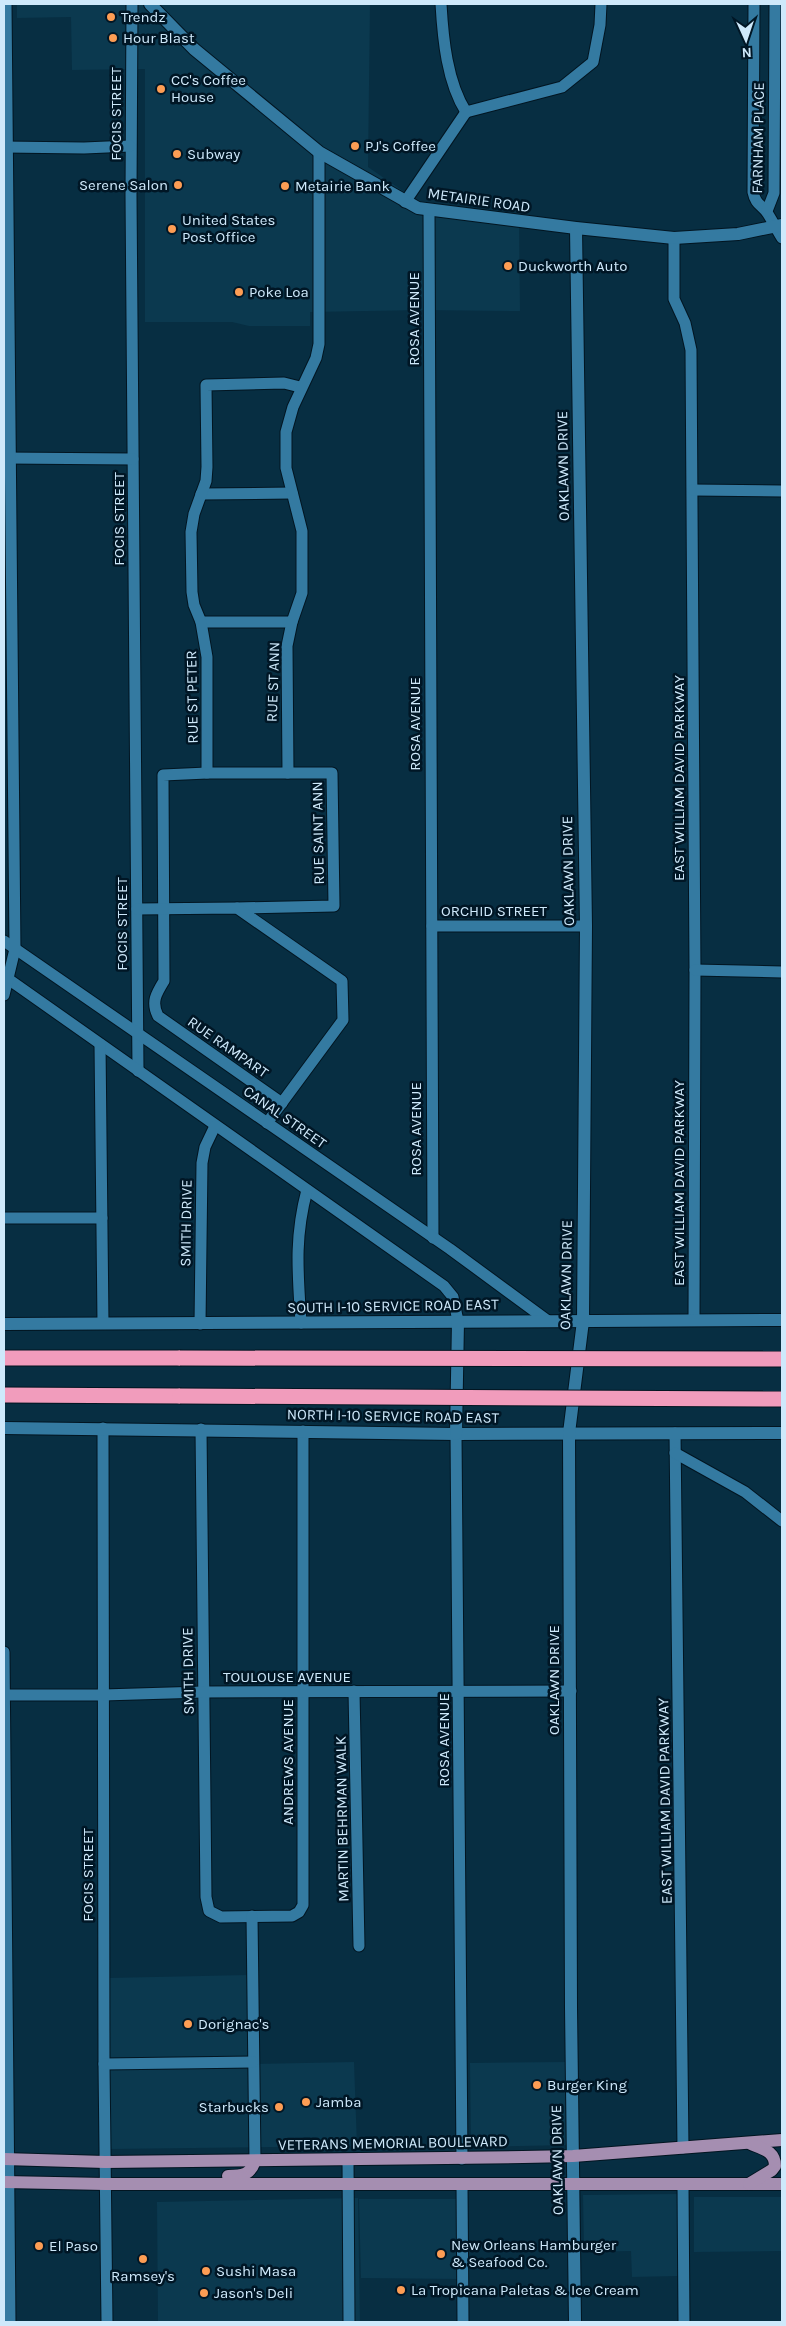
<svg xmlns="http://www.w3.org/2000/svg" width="786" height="2326" font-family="Karla,sans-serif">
	<rect width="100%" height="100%" fill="#072e42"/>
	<g fill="#0b394f">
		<polygon points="17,4 370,4 368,167 416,200 519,217 520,311 422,310 310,312 310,326 249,326 232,322 145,322 145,69 72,70 71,17 17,18"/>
		<polygon points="248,1975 249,2064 354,2062 357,2146 109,2149 108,1978"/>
		<polygon points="568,2062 569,2145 471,2147 470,2063"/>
		<polygon points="677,2194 678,2276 632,2277 631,2251 584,2252 583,2195"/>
		<polygon points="694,2197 782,2197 782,2251 694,2252"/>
		<polygon points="358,2198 360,2322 158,2322 157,2202"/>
		<polygon points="359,2199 459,2199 460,2279 361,2278"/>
	</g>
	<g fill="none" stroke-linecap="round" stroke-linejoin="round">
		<g stroke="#021521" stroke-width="13">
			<g id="street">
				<polyline points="132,4 131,195 138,1071"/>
				<path d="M441,4C443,39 447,82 466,112"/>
				<path d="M754,4L753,192C756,206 762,204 768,214C773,222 777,230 782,238"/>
				<polyline points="466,112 562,87 593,62 600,25 601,4"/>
				<polyline points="4,147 84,148 130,146"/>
				<polyline points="405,202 466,112"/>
				<polyline points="429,211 433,1238"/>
				<polyline points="767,211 774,193 775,4"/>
				<polyline points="674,238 674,299 685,323 691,350 695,970 694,1320"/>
				<polyline points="4,458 133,459"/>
				<polyline points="693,490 782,491"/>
				<polyline points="201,494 292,493"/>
				<polyline points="201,622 292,622"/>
				<polyline points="207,773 207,657 201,622 194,605 192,592 191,532 194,514 206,481 207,467 206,385 284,383 300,387"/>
				<polyline points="288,773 287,646 292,622 302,593 302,531 286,468 286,432 293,407 316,358 319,344 319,152"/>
				<path d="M237,908L334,906L332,773H207L163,775L164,981C156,994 151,1002 158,1016L282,1103"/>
				<polyline points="137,909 237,908 342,981 343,1020 267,1123"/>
				<polyline points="432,926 586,926"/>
				<polyline points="4,941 450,1249 548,1321"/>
				<polyline points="695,970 782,972"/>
				<polyline points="4,976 444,1286 453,1297 458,1321"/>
				<polyline points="4,995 15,949 6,4"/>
				<polyline points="100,1044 103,1323"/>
				<polyline points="4,1218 102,1218"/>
				<path d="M301,1323C298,1274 294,1239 307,1190"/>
				<polyline points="200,1324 202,1163 205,1147 215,1126"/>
				<polyline points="103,1428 104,2064 107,2322"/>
				<polyline points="201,1429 206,1897 209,1911 221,1917 292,1916 299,1912 303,1905 303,1431"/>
				<polyline points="675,1433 683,2148"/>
				<polyline points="456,1434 462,2159"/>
				<polyline points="675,1453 745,1492 782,1521"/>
				<polyline points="4,1652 10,2322"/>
				<polyline points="354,1691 359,1946"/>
				<polyline points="4,1695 103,1695 203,1692 571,1691"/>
				<polyline points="252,1916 255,2161"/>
				<polyline points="104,2064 253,2062"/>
				<polyline points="348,2160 349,2322"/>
				<polyline points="462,2185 463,2322"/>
				<polyline points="683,2185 684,2322"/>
			</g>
		</g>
		<g stroke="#021521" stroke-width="14">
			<g id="secondary">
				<polyline points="150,4 194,49 319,152 418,208 576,228 674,238 738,234 782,225"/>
				<polyline points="4,1324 782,1320"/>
				<polyline points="4,1428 456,1434 782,1433"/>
				<polyline points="456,1434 458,1321"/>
				<polyline points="575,2322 571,2008 569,1433 583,1321 586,926 576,228"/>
			</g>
		</g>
		<g stroke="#021521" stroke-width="14">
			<g id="primary">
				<polyline points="4,2159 105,2162 523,2157 573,2156 782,2140"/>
				<path d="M228,2176C243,2176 250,2175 255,2161"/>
				<polyline points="4,2182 105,2184 782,2184"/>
				<path d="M749,2184L772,2170L775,2166C775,2151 763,2149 751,2144"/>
			</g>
		</g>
		<g stroke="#021521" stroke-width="17">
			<g id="highway">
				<polyline points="4,1358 180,1358"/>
				<polyline points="4,1395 180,1396"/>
			</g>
		</g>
		<use href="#street" stroke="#347aa1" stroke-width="11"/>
		<use href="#secondary" stroke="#347aa1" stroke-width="12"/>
		<use href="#primary" stroke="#a58eb1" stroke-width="12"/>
		<use href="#highway" stroke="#f19cbc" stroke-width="15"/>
		<g stroke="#021521" stroke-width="17" stroke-linecap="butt">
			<g id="highway-bridge">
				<polyline points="180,1358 782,1359"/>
				<polyline points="180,1396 782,1399"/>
			</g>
		</g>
		<use href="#highway-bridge" stroke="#f19cbc" stroke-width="15"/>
	</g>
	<g fill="#fd9d54" stroke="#001625" stroke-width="2">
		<circle cx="111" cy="17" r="5"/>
		<circle cx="113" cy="38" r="5"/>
		<circle cx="161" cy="89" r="5"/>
		<circle cx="355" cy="146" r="5"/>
		<circle cx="177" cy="154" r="5"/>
		<circle cx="178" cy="185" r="5"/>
		<circle cx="285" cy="186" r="5"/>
		<circle cx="172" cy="229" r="5"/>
		<circle cx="508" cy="266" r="5"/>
		<circle cx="239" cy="292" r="5"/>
		<circle cx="188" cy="2024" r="5"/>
		<circle cx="537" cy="2085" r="5"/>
		<circle cx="306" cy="2102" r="5"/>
		<circle cx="279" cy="2107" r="5"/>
		<circle cx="39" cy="2246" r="5"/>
		<circle cx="441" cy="2254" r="5"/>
		<circle cx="143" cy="2259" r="5"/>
		<circle cx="206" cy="2271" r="5"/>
		<circle cx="401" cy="2290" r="5"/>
		<circle cx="204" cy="2293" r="5"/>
	</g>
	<g text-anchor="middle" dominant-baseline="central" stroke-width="5" stroke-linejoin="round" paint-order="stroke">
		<g font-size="15" fill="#cee9fb" stroke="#001625" text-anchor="start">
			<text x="121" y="17">Trendz</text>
			<text x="123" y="38">Hour Blast</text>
			<text x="171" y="80">CC's Coffee<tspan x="171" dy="17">House</tspan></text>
			<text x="365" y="146">PJ's Coffee</text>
			<text x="187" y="154">Subway</text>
			<text x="168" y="185" text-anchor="end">Serene Salon</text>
			<text x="295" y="186">Metairie Bank</text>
			<text x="182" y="220">United States<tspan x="182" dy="17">Post Office</tspan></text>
			<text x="518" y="266">Duckworth Auto</text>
			<text x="249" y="292">Poke Loa</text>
			<text x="198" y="2024">Dorignac's</text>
			<text x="547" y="2085">Burger King</text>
			<text x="316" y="2102">Jamba</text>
			<text x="269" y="2107" text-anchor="end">Starbucks</text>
			<text x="451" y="2245">New Orleans Hamburger<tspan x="451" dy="17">&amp; Seafood Co.</tspan></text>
			<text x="49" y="2246">El Paso</text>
			<text x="216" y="2271">Sushi Masa</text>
			<text x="143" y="2276" text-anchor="middle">Ramsey's</text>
			<text x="411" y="2290">La Tropicana Paletas &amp; Ice Cream</text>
			<text x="214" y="2293">Jason's Deli</text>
		</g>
		<g font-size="15" fill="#cee9fb" stroke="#001625">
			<text transform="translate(116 114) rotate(-90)">FOCIS STREET</text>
			<text transform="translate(758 138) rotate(-89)">FARNHAM PLACE</text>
			<text transform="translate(479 200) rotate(8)">METAIRIE ROAD</text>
			<text transform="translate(414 319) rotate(-90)">ROSA AVENUE</text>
			<text transform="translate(563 466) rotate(-91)">OAKLAWN DRIVE</text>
			<text transform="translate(119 519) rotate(-90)">FOCIS STREET</text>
			<text transform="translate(273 682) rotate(-88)">RUE ST ANN</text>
			<text transform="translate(192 697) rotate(-91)">RUE ST PETER</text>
			<text transform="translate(415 724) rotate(-90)">ROSA AVENUE</text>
			<text transform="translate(679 778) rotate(-90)">EAST WILLIAM DAVID PARKWAY</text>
			<text transform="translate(318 833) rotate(-91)">RUE SAINT ANN</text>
			<text transform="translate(568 871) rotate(-91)">OAKLAWN DRIVE</text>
			<text x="494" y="911">ORCHID STREET</text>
			<text transform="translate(122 924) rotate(-90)">FOCIS STREET</text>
			<text transform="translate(228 1047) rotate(35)">RUE RAMPART</text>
			<text transform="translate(285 1117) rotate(35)">CANAL STREET</text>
			<text transform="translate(416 1129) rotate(-90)">ROSA AVENUE</text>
			<text transform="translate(679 1183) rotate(-90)">EAST WILLIAM DAVID PARKWAY</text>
			<text transform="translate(186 1223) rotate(-89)">SMITH DRIVE</text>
			<text transform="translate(566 1275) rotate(-89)">OAKLAWN DRIVE</text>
			<text transform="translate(393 1306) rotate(-1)">SOUTH I-10 SERVICE ROAD EAST</text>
			<text transform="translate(393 1416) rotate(1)">NORTH I-10 SERVICE ROAD EAST</text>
			<text transform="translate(188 1671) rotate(-91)">SMITH DRIVE</text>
			<text x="287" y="1677">TOULOUSE AVENUE</text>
			<text transform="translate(554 1680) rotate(-90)">OAKLAWN DRIVE</text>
			<text transform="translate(444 1740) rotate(-90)">ROSA AVENUE</text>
			<text transform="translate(288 1762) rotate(-90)">ANDREWS AVENUE</text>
			<text transform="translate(665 1801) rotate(-91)">EAST WILLIAM DAVID PARKWAY</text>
			<text transform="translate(342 1819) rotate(-91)">MARTIN BEHRMAN WALK</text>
			<text transform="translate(88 1875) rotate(-90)">FOCIS STREET</text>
			<text transform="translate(393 2143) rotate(-1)">VETERANS MEMORIAL BOULEVARD</text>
			<text transform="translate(557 2160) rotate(-91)">OAKLAWN DRIVE</text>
		</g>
	</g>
	<rect width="786" height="2326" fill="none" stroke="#cee9fb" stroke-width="10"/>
	<g transform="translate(746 40) rotate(177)" stroke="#001625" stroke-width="4" paint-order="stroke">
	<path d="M0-4L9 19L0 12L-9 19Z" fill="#cee9fb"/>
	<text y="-8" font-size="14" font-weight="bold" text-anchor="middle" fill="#cee9fb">N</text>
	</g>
</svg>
